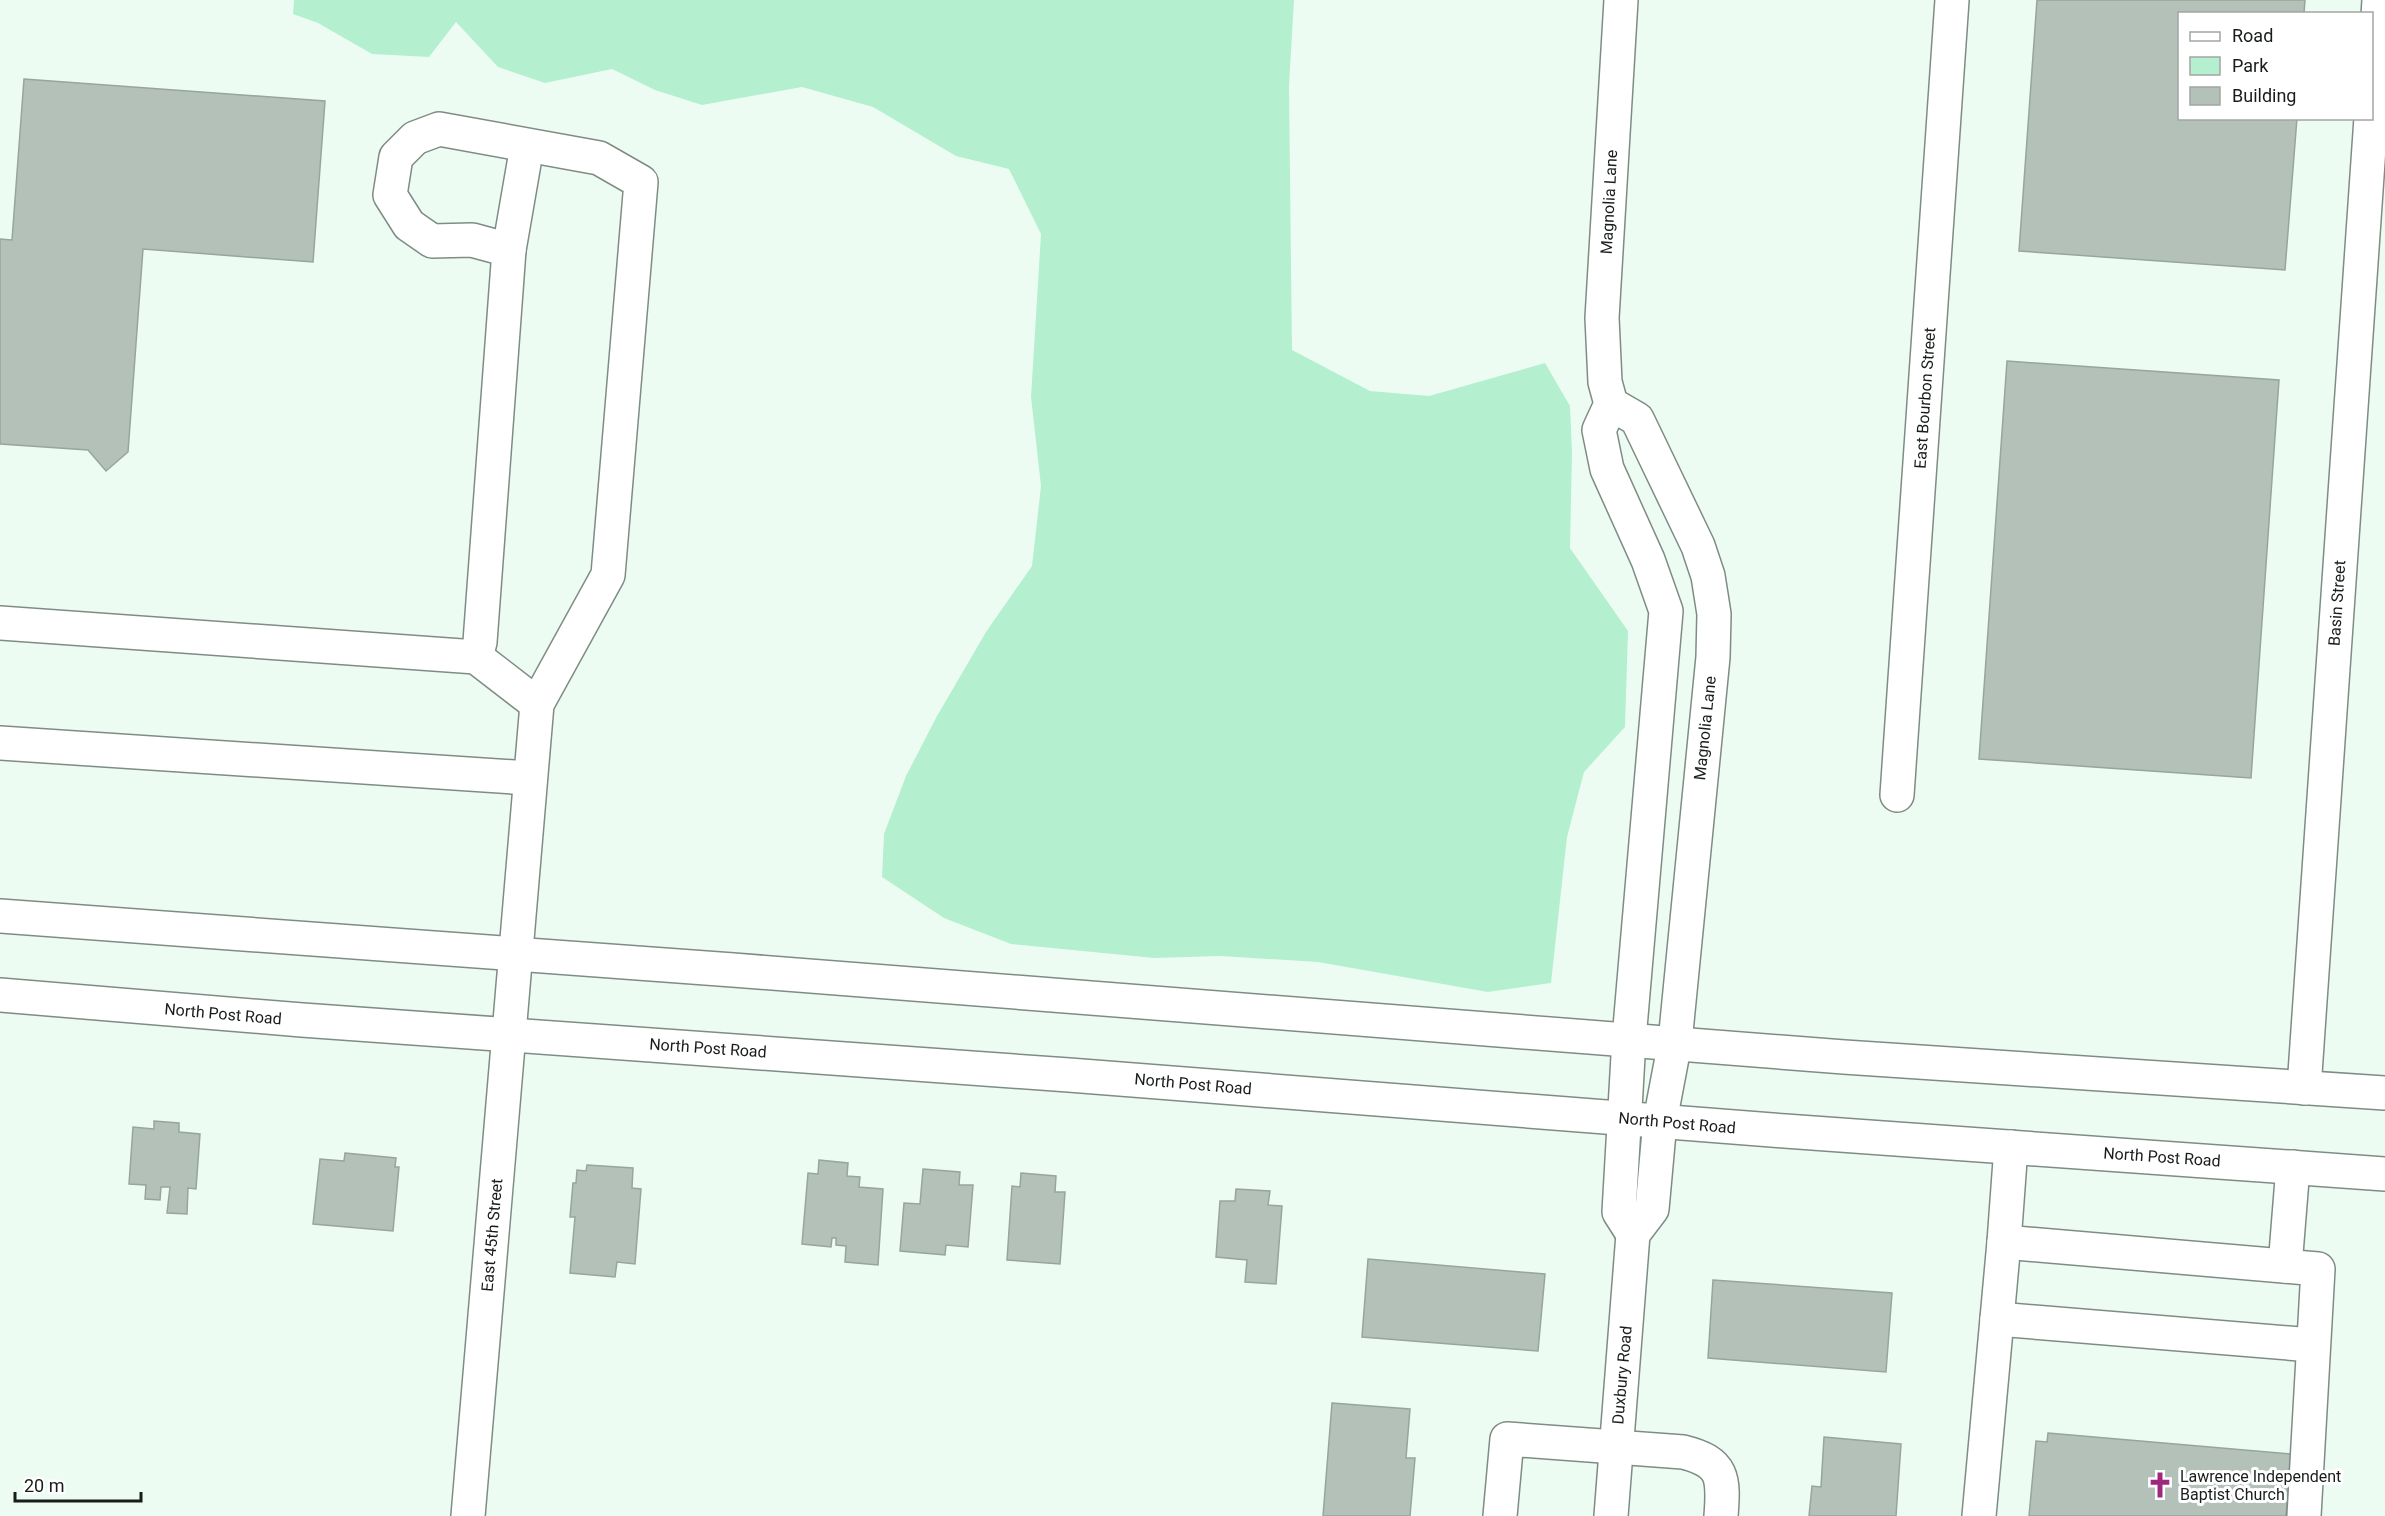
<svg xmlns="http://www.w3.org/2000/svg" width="2385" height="1516" font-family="Roboto,sans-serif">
	<rect width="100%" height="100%" fill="#edfcf3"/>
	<polygon fill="#b4f0cf" points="294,0 1294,0 1289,86 1292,350 1370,391 1429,396 1545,363 1570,406 1572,453 1570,548 1628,631 1625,727 1584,772 1567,837 1551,983 1488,992 1318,962 1220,956 1154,958 1011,944 944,918 882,877 884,834 906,776 937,716 986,632 1032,566 1041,486 1031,397 1041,234 1009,169 956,156 873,107 802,87 702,105 655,90 612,69 545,83 498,67 456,22 429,57 372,54 318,23 293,14"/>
	<g fill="#b3c1b9" stroke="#97a59d" stroke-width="1.5">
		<polygon points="2037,0 2305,0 2304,14 2180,14 2180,118 2297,118 2285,270 2019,251"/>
		<polygon points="24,79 325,101 313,262 143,249 128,452 106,471 88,450 0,444 0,239 12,240"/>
		<polygon points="2007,361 2279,380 2251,778 1979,759"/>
		<polygon points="154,1121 179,1123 179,1132 200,1134 196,1189 188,1188 187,1214 167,1213 170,1187 161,1187 160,1200 145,1199 146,1185 129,1184 133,1127 154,1129"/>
		<polygon points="345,1153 396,1158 395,1167 399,1167 393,1231 313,1224 320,1159 344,1161"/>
		<polygon points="819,1160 848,1163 847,1176 860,1177 859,1187 883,1189 878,1265 845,1262 846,1246 836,1245 836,1238 832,1238 831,1247 802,1244 808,1173 818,1174"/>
		<polygon points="587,1165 633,1168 632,1188 641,1189 635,1264 617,1262 615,1277 570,1273 575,1217 570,1217 573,1183 576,1183 577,1170 586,1171"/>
		<polygon points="923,1169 960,1172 959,1185 973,1185 968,1247 946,1245 945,1255 900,1251 904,1203 920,1204"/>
		<polygon points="1021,1173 1056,1176 1055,1192 1065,1192 1060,1264 1007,1260 1012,1186 1020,1187"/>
		<polygon points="1236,1189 1270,1191 1268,1205 1282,1206 1276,1284 1245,1282 1247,1260 1216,1257 1220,1201 1235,1201"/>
		<polygon points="1368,1259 1545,1274 1538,1351 1362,1337"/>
		<polygon points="1713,1280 1892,1293 1886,1372 1708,1358"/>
		<polygon points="1332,1403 1410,1409 1406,1458 1415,1458 1410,1516 1323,1516"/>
		<polygon points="2048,1433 2291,1454 2286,1516 2029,1516 2036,1441 2047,1442"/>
		<polygon points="1824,1437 1901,1444 1896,1516 1809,1516 1812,1486 1821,1487"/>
	</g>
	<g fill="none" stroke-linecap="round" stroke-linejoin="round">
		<g stroke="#7f8c85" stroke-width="36">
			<g id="minor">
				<polyline points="1621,0 1602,318 1605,382 1611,404 1599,430 1607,469 1648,560 1666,611 1629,1039 1619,1212 1633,1234"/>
				<polyline points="2372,109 2379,0"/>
				<polyline points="509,250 527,146"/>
				<polyline points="0,623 476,657 537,704"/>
				<polyline points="0,743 529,778"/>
				<polyline points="1897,795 1952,0"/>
				<polyline points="2304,1088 2371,118"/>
				<polyline points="2011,1147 2004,1242 2318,1269 2304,1516"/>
				<polyline points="2285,1266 2293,1167"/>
				<polyline points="1997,1319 2312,1345"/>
				<polyline points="468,1516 537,704 608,575 641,182 599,158 439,129 415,138 396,157 390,195 409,225 432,241 472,240 509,250 480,642 476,657"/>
				<path d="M1500,1516L1507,1439L1683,1452C1724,1462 1724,1478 1721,1516"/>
				<polyline points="1611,1516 1633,1234 1652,1209 1660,1121 1675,1042 1713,657 1714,614 1708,576 1698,546 1637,419 1611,404"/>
				<polyline points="1979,1516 2004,1242"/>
			</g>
		</g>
		<g stroke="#7f8c85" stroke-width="36">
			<g id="major">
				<polyline points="0,916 733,970 1844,1057 2385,1093"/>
				<polyline points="0,995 302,1020 1069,1075 1785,1131 2385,1174"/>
			</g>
		</g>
		<use href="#minor" stroke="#fff" stroke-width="33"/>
		<use href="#major" stroke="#fff" stroke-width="33"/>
	</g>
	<defs>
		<g id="church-bare" transform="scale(2.07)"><path d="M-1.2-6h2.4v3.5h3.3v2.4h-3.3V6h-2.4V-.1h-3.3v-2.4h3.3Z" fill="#9e2780" stroke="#fff" stroke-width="2.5" paint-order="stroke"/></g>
	</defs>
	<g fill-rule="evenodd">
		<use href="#church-bare" x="2160" y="1485"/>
	</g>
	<g text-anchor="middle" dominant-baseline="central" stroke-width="6" stroke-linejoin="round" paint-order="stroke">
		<g font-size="16" fill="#181d1a" stroke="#fff">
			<text transform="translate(1609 202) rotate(-87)">Magnolia Lane</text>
			<text transform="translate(1925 398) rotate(-86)">East Bourbon Street</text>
			<text transform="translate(2337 603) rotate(-86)">Basin Street</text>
			<text transform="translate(1705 728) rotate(-84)">Magnolia Lane</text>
			<text transform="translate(223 1014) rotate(5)">North Post Road</text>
			<text transform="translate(708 1048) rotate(4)">North Post Road</text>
			<text transform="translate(1193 1084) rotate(5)">North Post Road</text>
			<text transform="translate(1677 1123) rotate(5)">North Post Road</text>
			<text transform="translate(2162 1157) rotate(4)">North Post Road</text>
			<text transform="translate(492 1235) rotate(-85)">East 45th Street</text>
			<text transform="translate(1622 1375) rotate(-85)">Duxbury Road</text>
		</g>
		<g font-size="16" fill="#181d1a" stroke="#fff" text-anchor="start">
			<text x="2180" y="1476">Lawrence Independent<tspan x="2180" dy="18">Baptist Church</tspan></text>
		</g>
	</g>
	<rect x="2178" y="12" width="195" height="108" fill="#ffffff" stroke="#a3a5a3" stroke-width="1.5"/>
	<rect x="2190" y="32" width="30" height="9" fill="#ffffff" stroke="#a3a5a3" stroke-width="1.5"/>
	<text x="2232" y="42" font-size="18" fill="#181d1a">Road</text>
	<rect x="2190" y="57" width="30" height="18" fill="#b4f0cf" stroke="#a3a5a3" stroke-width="1.5"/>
	<text x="2232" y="72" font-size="18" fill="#181d1a">Park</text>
	<rect x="2190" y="87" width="30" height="18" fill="#b3c1b9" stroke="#a3a5a3" stroke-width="1.5"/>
	<text x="2232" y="102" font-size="18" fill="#181d1a">Building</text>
	<path d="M15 1492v9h126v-9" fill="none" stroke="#181d1a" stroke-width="3"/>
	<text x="24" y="1492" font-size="18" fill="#181d1a" stroke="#ffffff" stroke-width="4.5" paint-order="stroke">20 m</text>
</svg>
